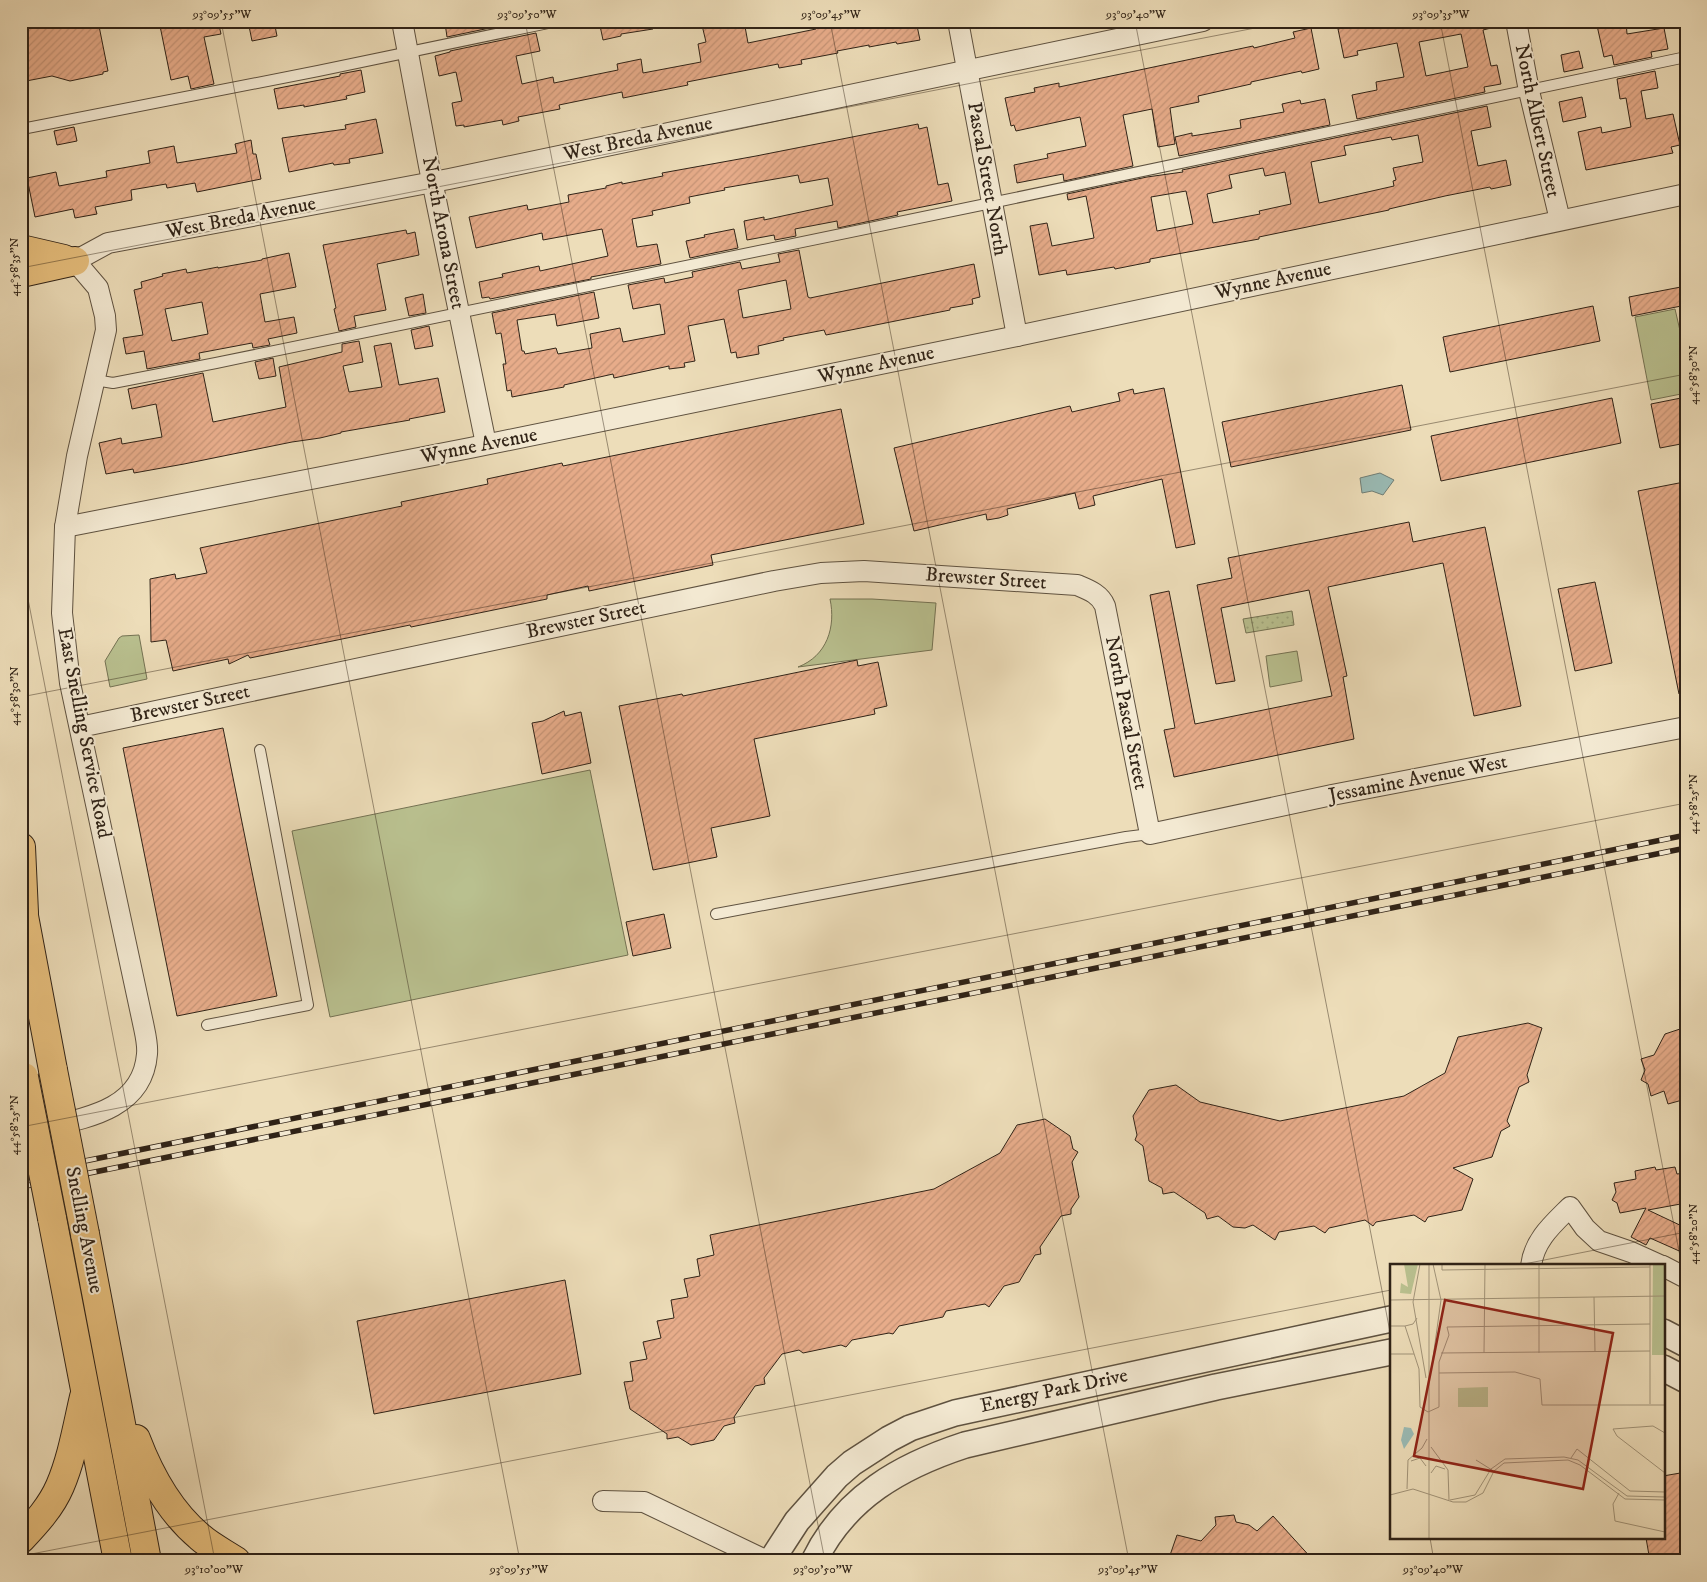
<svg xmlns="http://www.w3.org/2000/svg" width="1707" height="1582" font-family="'IM FELL DW Pica',serif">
	<defs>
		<pattern id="garden-dots" width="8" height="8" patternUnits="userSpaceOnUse" patternTransform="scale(1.25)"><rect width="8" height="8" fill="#b9c08f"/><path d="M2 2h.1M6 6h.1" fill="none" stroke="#9fa57b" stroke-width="1.8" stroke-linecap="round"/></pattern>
		<pattern id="building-hatch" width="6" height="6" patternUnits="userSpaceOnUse" patternTransform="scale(1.25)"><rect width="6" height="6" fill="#e7ac8a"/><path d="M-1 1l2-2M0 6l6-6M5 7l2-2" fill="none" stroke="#c69476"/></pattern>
	</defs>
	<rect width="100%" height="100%" fill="#edddb9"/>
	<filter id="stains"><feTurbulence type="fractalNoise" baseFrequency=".004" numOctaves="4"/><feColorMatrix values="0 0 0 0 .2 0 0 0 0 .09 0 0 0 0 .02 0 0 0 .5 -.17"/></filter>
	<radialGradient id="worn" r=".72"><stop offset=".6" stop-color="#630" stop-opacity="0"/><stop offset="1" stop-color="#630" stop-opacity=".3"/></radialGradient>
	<g fill="#b9c08f" stroke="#747253">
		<polygon points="1675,309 1684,348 1686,348 1686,393 1651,400 1635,317"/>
		<path d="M830,599H872L936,603L932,650L798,667C827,656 836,627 830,599Z"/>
		<polygon points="139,635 147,679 110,687 105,661 119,638 122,636"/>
		<polygon points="1297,651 1302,681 1270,687 1266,656"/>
		<polygon points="590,770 628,955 330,1017 292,831"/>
	</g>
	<polygon fill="url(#garden-dots)" stroke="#747253" points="1292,611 1294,625 1246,633 1243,619"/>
	<polygon fill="#9abbb5" stroke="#707e76" points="1380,473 1394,480 1383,495 1372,491 1362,493 1360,478"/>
	<g fill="url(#building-hatch)" stroke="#302317" fill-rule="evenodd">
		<polygon points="21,21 98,21 108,71 103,72 103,74 70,81 52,76 21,82"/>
		<polygon points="159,21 218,21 221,34 204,37 214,84 191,89 188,76 171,80"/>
		<polygon points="248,21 274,21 277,36 252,41"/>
		<polygon points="456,21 523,21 447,37 445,23"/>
		<polygon points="599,21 652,21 653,29 621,34 621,36 603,40"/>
		<polygon points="701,21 744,21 748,43 816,29 814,21 916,21 920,40 897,44 896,42 869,47 869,45 837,51 838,53 801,60 802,64 779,68 778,64 687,82 688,85 623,98 622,92 559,105 560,109 518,117 519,121 503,125 502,120 464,127 464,125 456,126 452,103 462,101 456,72 439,76 435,56 450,52 450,51 536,33 540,51 516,56 522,84 553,77 554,83 618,70 617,64 641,59 643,73 701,62 698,44 706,42"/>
		<path d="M1375,21H1490L1491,28L1483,30L1491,66L1497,65L1501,84L1484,87L1485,92L1357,119L1352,95L1377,90L1376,82L1404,77L1397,43L1357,51L1358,55L1344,58L1338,29ZM1461,34L1468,67L1426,76L1419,42Z"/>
		<polygon points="1596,21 1626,21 1627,34 1664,28 1668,49 1651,52 1652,57 1614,65 1612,55 1604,57"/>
		<polygon points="1311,28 1319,69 1302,73 1301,71 1251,82 1251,84 1198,96 1199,102 1170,108 1175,144 1158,147 1152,109 1123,115 1133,166 1064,181 1063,174 1017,183 1014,165 1048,158 1047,154 1086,146 1080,117 1016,131 1014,125 1011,126 1005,98 1035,92 1034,88 1059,83 1059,87 1253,46 1254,48 1295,38 1293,32"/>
		<polygon points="1579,51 1583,68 1564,72 1561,55"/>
		<polygon points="361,70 365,92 346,96 347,99 304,107 304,105 278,109 274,89 340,76 340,74"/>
		<polygon points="1655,71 1658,88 1641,91 1646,119 1673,114 1680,145 1671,147 1673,153 1586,170 1578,132 1601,127 1602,133 1631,127 1626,98 1620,99 1617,79"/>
		<polygon points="1582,97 1586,117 1563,122 1559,102"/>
		<polygon points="1325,99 1330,125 1179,156 1175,137 1192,133 1192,136 1241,128 1240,120 1284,112 1282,104 1300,100 1301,104"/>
		<path d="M1487,106L1491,127L1471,131L1478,166L1506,160L1511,185L1491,189L1490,187L1445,196L1389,209V210L1259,237V239L1150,259V262L1115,269L1114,267L1067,275L1066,270L1039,275L1030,226L1047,223L1052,246L1094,238L1086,196L1068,200L1067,194L1147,177L1183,172L1182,170ZM1418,135L1423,162L1393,168L1396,180L1393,181L1394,186L1319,203L1311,162L1346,155L1344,146L1391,137L1392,140ZM1263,168L1265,176L1285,172L1291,204L1259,211L1260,214L1213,223L1207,194L1232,188L1229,175ZM1186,191L1193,224L1157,231L1151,197Z"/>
		<polygon points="376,119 383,153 349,159 350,163 334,165 333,163 289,172 282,138 346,129 345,125"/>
		<polygon points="918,124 919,129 927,127 938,185 948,183 952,201 897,212 898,215 838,228 837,221 795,229 796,236 775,240 774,235 747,240 744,221 764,217 764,220 833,205 828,178 800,183 798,175 724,188 725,190 689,197 690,203 652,211 653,215 632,219 637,247 657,244 661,264 591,277 591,279 490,299 489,297 482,298 479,282 503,277 502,274 539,266 540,271 608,256 602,229 543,240 542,233 476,248 469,217 527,205 528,210 569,202 568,195 606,188 606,186 622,182 622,184 663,176 662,173 756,156"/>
		<polygon points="74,127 77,141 57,145 54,131"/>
		<polygon points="251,140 253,154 256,154 261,179 197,192 195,183 167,188 166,184 131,190 132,200 95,207 97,214 75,218 73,209 35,217 27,178 56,172 59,186 107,177 106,171 150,163 148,151 174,146 177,163 237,153 235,144"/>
		<polygon points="734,229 738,248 690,258 686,241 705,237 704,235"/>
		<polygon points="406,230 407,234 415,232 419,255 377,264 386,310 354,316 356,327 339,331 334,309 336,308 323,245"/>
		<path d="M799,250L808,297L810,298L974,264L980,297L972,299L973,304L950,308V310L826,335L824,330L783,338L784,340L758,346L759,354L737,358L736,352L731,353L724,319L688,326L695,361L684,363L685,367L669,369V366L614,378L613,374L564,385V387L512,397L511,390L507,391L503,364H506L501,333L496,334L492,313L594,292L599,318L557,326L555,314L517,320L522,351H524L525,354L556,348L558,354L592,348L590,334L620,328L623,342L665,334L660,304L633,309L628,285L664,278L665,283L693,277L692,272L740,262L742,269L780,262L778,254ZM786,280L791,309L743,318L738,290Z"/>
		<path d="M289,253L296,287L260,294L265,322L294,317L297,333L268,339L270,345L253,348L252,343L199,353L200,359L147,369L144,351L126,354L123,338L143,335L134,290L142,288L141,282L163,276L162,274L186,269L187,273L218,267V268L262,260V259ZM202,302L208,334L172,341L165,309Z"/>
		<polygon points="1686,286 1686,305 1632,316 1629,297"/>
		<polygon points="423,294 426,313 409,316 405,298"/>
		<polygon points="1593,306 1600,341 1450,372 1443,337"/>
		<polygon points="429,326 433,346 415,349 411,330"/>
		<polygon points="359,341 363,362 343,366 349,392 382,387 374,346 391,343 399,385 438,378 445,412 409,419 410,420 341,432 341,433 320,438 292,442 184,464 134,473 133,469 106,474 99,443 121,438 122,444 162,437 156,404 132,409 128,389 203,373 213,422 257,413 286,407 279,367 342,352 342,344"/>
		<polygon points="273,358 276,376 259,379 255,362"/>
		<polygon points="1402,385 1411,430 1231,467 1222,422"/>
		<polygon points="1164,388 1195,544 1176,548 1162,479 1093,496 1095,505 1079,509 1075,493 1007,509 1008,515 999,518 987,520 986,514 914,531 894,448 1070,406 1072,412 1120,401 1118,393 1133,389 1134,394"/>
		<polygon points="1686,397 1686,443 1660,448 1651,404"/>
		<polygon points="1612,398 1621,443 1441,481 1431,436"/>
		<polygon points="841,409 864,524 711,555 713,565 589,591 588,586 547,595 547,599 411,627 410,625 250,658 248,655 229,664 228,659 173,671 166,640 151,642 150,579 175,574 176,579 207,573 200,548 402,506 401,502 488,484 487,479 562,463 563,466"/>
		<polygon points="1684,482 1686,493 1686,694 1679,694 1638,491"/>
		<polygon points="1409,522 1413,542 1485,527 1521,706 1474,716 1443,563 1328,587 1347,676 1343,677 1354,739 1174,777 1164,730 1175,728 1150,595 1169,591 1195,724 1332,696 1309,590 1221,608 1235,681 1216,684 1197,585 1232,578 1228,558"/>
		<polygon points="1595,582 1612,663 1575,671 1558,589"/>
		<polygon points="857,660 858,666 878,662 887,706 874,709 875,714 754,739 770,816 711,828 717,857 653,870 619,706 682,694 683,696"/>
		<polygon points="564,711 565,716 581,712 591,763 542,774 532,723 543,721"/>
		<polygon points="223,728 277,996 177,1016 123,748"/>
		<polygon points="664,914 671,948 633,956 626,922"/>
		<polygon points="1528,1023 1542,1028 1527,1075 1529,1082 1519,1087 1507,1121 1510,1126 1501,1131 1492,1157 1453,1168 1473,1179 1462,1210 1428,1217 1425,1222 1414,1215 1376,1222 1373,1226 1365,1220 1329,1228 1325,1233 1314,1226 1279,1232 1275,1240 1253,1225 1245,1228 1233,1227 1218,1216 1207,1219 1205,1213 1174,1192 1163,1194 1162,1188 1149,1181 1143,1146 1135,1140 1137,1135 1133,1116 1149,1090 1176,1085 1200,1102 1280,1121 1404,1096 1445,1073 1458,1037"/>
		<polygon points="1686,1027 1686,1099 1668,1104 1664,1091 1651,1096 1648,1084 1641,1080 1645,1070 1641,1059 1654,1055 1665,1034"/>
		<polygon points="1045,1119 1070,1136 1073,1149 1078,1152 1072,1162 1079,1197 1071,1209 1071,1214 1061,1216 1040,1247 1041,1254 1035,1255 1019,1282 1004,1286 989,1307 985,1304 946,1311 943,1317 899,1326 893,1334 889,1333 852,1340 846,1347 841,1345 803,1353 799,1350 782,1354 764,1378 765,1384 755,1386 734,1417 735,1423 724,1426 714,1440 691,1445 678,1437 667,1439 667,1434 630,1409 624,1382 633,1381 630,1362 647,1359 643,1342 661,1338 657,1321 674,1318 671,1300 688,1297 684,1279 700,1276 697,1259 714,1255 710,1235 934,1189 1000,1153 1017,1125"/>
		<polygon points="1655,1167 1656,1170 1675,1167 1677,1174 1686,1173 1686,1203 1648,1210 1686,1228 1686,1254 1650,1238 1646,1245 1631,1237 1646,1208 1620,1213 1617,1203 1612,1200 1616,1192 1614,1183 1636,1179 1635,1171"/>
		<polygon points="565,1280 581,1374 374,1414 357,1321"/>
		<polygon points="1686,1472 1686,1561 1650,1561 1646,1538 1663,1538 1663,1476"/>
		<polygon points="1234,1515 1236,1522 1249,1525 1257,1531 1273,1516 1314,1561 1168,1561 1177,1535 1201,1541 1216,1525 1215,1517"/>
	</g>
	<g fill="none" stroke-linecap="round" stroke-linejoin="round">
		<g stroke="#5f5240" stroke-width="12">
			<g id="service">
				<polyline points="22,129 318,71 558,21"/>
				<polyline points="95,380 113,383 216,363 991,203 1686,57"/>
				<polyline points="716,914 1126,837 1150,834"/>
				<polyline points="207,1025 308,1005 260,750"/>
			</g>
		</g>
		<g stroke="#5f5240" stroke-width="22">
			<g id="minor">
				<polyline points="402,21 429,166 486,444"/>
				<polyline points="958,21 1017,336"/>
				<polyline points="1516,21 1529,91 1560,220"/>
				<polyline points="65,527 470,448 1017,336 1686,194"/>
				<path d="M80,727L774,581L821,573L864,571L1077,585C1089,590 1100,594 1105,606L1150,834L1332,795L1686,727"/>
				<path d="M50,1126C93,1117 143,1106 147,1054C148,1044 145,1033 143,1023L70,683L62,613L65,527L77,456L106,330L105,316L98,288L75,261L108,243L449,179L1203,21"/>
				<path d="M1531,1266C1534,1240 1553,1224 1570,1207L1585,1228L1599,1241L1631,1252L1662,1266"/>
				<polyline points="1663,1266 1686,1278"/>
				<polyline points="603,1501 644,1502 767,1561"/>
			</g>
		</g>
		<g stroke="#5f5240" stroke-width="28">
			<g id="tertiary">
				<polyline points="1663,1332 1686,1344"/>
				<polyline points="1663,1368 1686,1380"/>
				<polyline points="771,1561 797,1521 837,1476 852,1463 889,1439 910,1428 955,1413 1391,1319"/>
				<path d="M814,1561C845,1497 901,1466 965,1445L1216,1387L1391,1352"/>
			</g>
		</g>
		<g stroke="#302317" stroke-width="30">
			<g id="primary">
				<polyline points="21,249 64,259"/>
				<polyline points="21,273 75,261"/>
				<polyline points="21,847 24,913"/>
				<polyline points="21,900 53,1070"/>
				<polyline points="52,1218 118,1561"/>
				<polyline points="85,1234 147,1561"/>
				<path d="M136,1439C150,1476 169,1511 200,1537C210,1546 224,1553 236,1561"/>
				<path d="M21,1539C36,1523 51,1507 60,1486C72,1458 77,1427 84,1397"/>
			</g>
		</g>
		<use href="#service" stroke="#f3e9d2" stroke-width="10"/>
		<use href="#minor" stroke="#f3e9d2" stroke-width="20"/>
		<use href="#tertiary" stroke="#f3e9d2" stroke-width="25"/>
		<use href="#primary" stroke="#e6be7c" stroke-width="28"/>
		<g stroke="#302317" stroke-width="5.5">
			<g id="rail">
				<polyline points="21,1174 1686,835"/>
				<polyline points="21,1187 1686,848"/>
			</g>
		</g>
		<use href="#rail" stroke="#f3e9d2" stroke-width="4" stroke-dasharray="11" stroke-linecap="butt"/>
		<g stroke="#302317" stroke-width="30" stroke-linecap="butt">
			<g id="primary-bridge">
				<polyline points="53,1070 85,1234"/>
				<polyline points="24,1077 52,1218"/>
			</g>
		</g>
		<use href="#primary-bridge" stroke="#e6be7c" stroke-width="28"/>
	</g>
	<path fill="none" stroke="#302317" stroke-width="1" stroke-opacity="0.45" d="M221,21L520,1561M525,21L825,1561M830,21L1129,1561M1135,21L1391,1337M1440,21L1686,1287M21,268L1291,21M21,563L215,1561M21,697L1686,374M21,1127L1686,803M1514,1266L1686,1232M1430,1538L1434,1561M21,1556L1391,1290"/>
	<g text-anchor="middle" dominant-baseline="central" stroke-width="4" stroke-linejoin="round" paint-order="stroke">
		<g font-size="20" fill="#302317" stroke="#f3e9d2">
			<text transform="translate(1537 121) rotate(78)">North Albert Street</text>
			<text transform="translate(638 139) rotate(-12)">West Breda Avenue</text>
			<text transform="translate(987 179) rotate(80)">Pascal Street North</text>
			<text transform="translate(241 218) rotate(-11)">West Breda Avenue</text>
			<text transform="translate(443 233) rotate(79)">North Arona Street</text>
			<text transform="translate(1273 281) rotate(-12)">Wynne Avenue</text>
			<text transform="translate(876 365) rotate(-12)">Wynne Avenue</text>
			<text transform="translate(479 446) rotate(-11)">Wynne Avenue</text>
			<text transform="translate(986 579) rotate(4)">Brewster Street</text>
			<text transform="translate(586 620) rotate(-12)">Brewster Street</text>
			<text transform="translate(190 704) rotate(-12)">Brewster Street</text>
			<text transform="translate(1126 713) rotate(79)">North Pascal Street</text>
			<text transform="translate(84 733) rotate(79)">East Snelling Service Road</text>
			<text transform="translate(1418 779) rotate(-11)">Jessamine Avenue West</text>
			<text transform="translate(84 1230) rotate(79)">Snelling Avenue</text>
			<text transform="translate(1054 1391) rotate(-12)">Energy Park Drive</text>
		</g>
	</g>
	<g transform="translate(1390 1264)">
		<rect width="275" height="275" fill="#edddb9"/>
		<path d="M14,0H28L21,30L10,29L11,19L18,23Z" fill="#b9c08f"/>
		<path d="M263,0H275V91H262ZM98,123V143H68V124Z" fill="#b9c08f"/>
		<path d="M14,163L21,164L24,170L14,185L11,176Z" fill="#9abbb5"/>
		<path fill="none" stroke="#a19378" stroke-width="1" d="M30,0L23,38L36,114M39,0V275M52,0V6L260,3M204,33L205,88M0,36L275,32M0,62H15L29,105L30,143L38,148L49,143V98L59,71L57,63L260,60M15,62L23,60L27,54M51,89L260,87M94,89L95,0M149,89V0M0,90H24M42,101L51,36L43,0M49,109L125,108L150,115L152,141H275M260,140V0M275,169L263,162L223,165L227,172L275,209M41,183L58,206L59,236M181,194L187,185L240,227L275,228M86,196L102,206M21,197L30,194L36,202M41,209L46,202L55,205M17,225L18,196L32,184L37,175M229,229L223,240L225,257L275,268M0,231L23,225L63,238H76L93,229L104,207L114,199L178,196L190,201L235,235L275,236M60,236L85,231L101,205L115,195L174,193L188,196L237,232L275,233"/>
		<path fill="#8f2418" fill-opacity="0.15" stroke="#8f2418" stroke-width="2.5" d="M55,36L223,69L193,225L24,192Z"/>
		<rect width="275" height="275" fill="none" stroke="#302317" stroke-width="2.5"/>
	</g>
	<rect width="1707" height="1582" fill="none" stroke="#edddb9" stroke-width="55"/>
	<rect x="28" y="28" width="1652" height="1526" fill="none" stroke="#302317" stroke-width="2"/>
	<g font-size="12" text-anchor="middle" fill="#302317">
		<text x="222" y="18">93°09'55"W</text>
		<text x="527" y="18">93°09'50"W</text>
		<text x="831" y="18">93°09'45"W</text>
		<text x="1136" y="18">93°09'40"W</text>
		<text x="1441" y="18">93°09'35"W</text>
		<text transform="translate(14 267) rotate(-90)" y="4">44°58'35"N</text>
		<text transform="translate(1693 375) rotate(-90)" y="4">44°58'30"N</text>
		<text transform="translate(14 696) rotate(-90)" y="4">44°58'30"N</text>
		<text transform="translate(1693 804) rotate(-90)" y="4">44°58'25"N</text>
		<text transform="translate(14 1125) rotate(-90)" y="4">44°58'25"N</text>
		<text transform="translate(1693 1234) rotate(-90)" y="4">44°58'20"N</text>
		<text x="214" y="1573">93°10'00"W</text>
		<text x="519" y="1573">93°09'55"W</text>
		<text x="823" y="1573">93°09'50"W</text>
		<text x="1128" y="1573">93°09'45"W</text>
		<text x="1433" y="1573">93°09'40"W</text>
	</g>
	<rect width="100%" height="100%" filter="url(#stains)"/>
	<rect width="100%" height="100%" fill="url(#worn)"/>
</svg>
